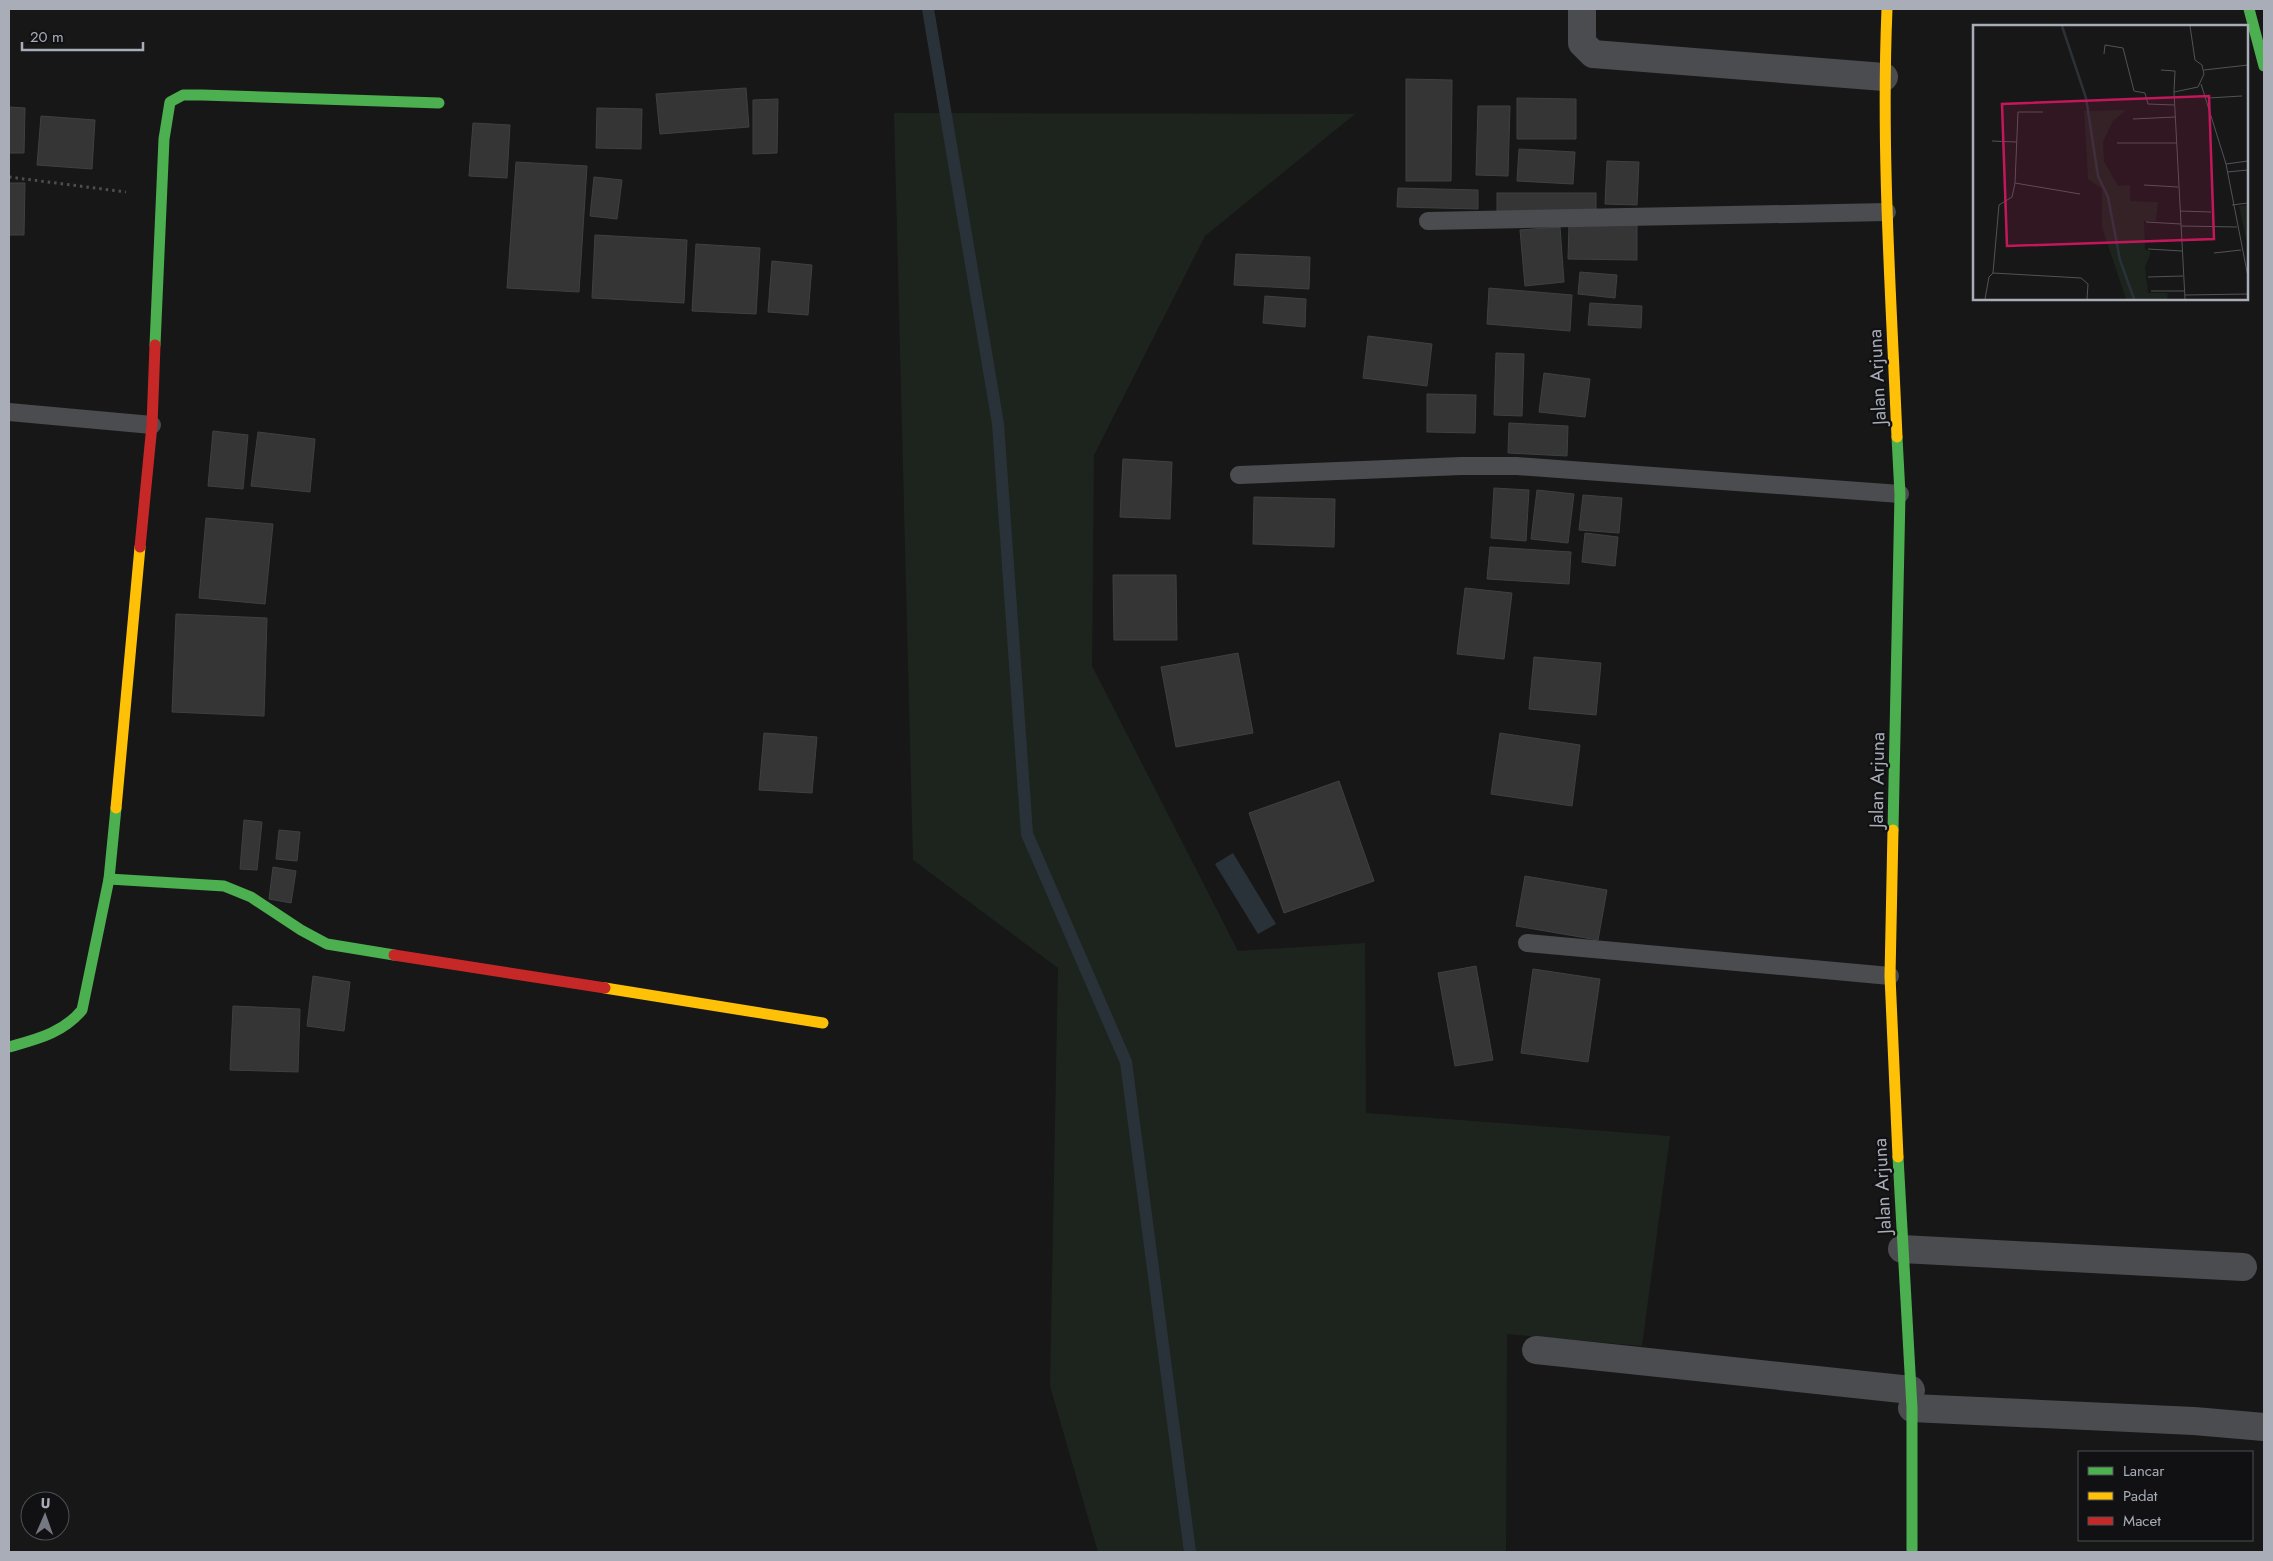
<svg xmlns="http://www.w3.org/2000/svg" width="2273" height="1561" font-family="Jost,sans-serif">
	<rect width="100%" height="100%" fill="#171717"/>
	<polygon fill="#1d241e" points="894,113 1355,114 1205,236 1094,455 1092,666 1238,951 1365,943 1366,1113 1670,1136 1642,1346 1507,1334 1506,1552 1098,1552 1050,1386 1058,968 913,860"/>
	<polygon fill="#2a3239" points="1233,853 1276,924 1258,934 1215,864"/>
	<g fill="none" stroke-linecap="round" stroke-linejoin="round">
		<polyline stroke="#2a3239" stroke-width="12" points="928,9 998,424 1027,834 1126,1062 1190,1552"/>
	</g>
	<g fill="#353536" stroke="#3f4043">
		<polygon points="1406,79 1452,80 1451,181 1406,181"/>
		<polygon points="746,88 749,127 660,134 656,94"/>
		<polygon points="1517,98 1576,99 1576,139 1517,139"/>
		<polygon points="778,99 777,153 753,154 753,100"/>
		<polygon points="1478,106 1510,106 1508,176 1476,175"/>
		<polygon points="9,107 25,108 24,153 9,153"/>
		<polygon points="597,108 642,109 641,149 596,148"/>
		<polygon points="41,116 95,120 92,169 37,165"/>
		<polygon points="473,123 510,125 507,178 469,176"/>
		<polygon points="1519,149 1575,152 1573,184 1517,181"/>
		<polygon points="1607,161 1639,162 1637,205 1605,204"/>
		<polygon points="516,162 587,166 579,292 507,288"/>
		<polygon points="594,177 622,180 617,219 590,216"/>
		<polygon points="9,183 25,183 24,235 9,235"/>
		<polygon points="1398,188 1478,190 1478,209 1397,207"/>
		<rect x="1497" y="193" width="99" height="20"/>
		<polygon points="1569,224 1637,225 1637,260 1568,259"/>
		<polygon points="1560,227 1564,282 1525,286 1520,230"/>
		<polygon points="595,235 687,240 684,303 592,298"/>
		<polygon points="696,244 760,248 756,314 692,311"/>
		<polygon points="1236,254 1310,257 1309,289 1234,285"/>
		<polygon points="772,261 812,265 808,315 768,312"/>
		<polygon points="1580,272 1617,275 1615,298 1578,294"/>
		<polygon points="1489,288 1572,295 1570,331 1487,324"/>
		<polygon points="1265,296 1306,299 1305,327 1263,323"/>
		<polygon points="1590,303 1642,306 1641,328 1588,325"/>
		<polygon points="1368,336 1432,344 1427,386 1363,378"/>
		<polygon points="1496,353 1524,354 1522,416 1494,415"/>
		<polygon points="1544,373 1590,379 1585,417 1539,412"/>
		<polygon points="1427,394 1476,395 1475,433 1427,432"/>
		<polygon points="1509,423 1568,426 1567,456 1508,453"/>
		<polygon points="213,431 248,435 243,489 208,486"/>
		<polygon points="258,432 315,439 310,492 251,486"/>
		<polygon points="1123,459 1172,462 1170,519 1120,517"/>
		<polygon points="1494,488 1529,490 1526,541 1491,538"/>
		<polygon points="1537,490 1574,494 1568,543 1531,539"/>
		<polygon points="1583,495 1622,498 1619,533 1579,530"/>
		<polygon points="1254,497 1335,499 1334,547 1253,544"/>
		<polygon points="206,518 273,524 265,604 199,598"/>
		<polygon points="1585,533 1618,537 1615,566 1582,562"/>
		<polygon points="1490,547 1571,552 1569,584 1487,579"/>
		<polygon points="1113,575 1176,575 1177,640 1114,640"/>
		<polygon points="1465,588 1512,593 1504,659 1457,654"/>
		<polygon points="176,614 267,618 264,716 172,712"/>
		<polygon points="1238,653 1253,733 1176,747 1161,667"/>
		<polygon points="1534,657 1601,663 1596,715 1529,709"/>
		<polygon points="764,733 817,737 812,793 759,790"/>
		<polygon points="1500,733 1580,745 1572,806 1491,794"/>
		<polygon points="1339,781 1374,881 1284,913 1249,813"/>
		<polygon points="244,820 262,822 257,870 240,869"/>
		<polygon points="279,830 300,832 297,861 276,859"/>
		<polygon points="273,867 296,871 291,903 269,899"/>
		<polygon points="1525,876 1607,890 1598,940 1516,926"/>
		<polygon points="1476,966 1493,1060 1455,1066 1438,973"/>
		<polygon points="1533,969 1600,979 1588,1062 1521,1053"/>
		<polygon points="313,976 350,982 344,1031 307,1026"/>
		<polygon points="233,1006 300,1009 298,1072 230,1070"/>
	</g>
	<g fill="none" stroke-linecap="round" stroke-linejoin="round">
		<polyline stroke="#4d4e52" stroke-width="3" stroke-dasharray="2.5 4" stroke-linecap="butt" points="9,177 126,192"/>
		<g stroke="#4b4c50" stroke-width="18">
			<polyline points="1428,221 1887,212"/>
			<polyline points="9,412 152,425"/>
			<polyline points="1239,475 1461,466 1517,466 1900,494"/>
			<polyline points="1527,943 1890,976"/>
		</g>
		<g stroke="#4b4c50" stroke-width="28">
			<polyline points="1582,9 1582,43 1593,54 1884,77"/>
			<polyline points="1902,1249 2243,1267"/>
			<polyline points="1536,1350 1911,1390"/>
			<polyline points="1912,1408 2194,1421 2264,1427"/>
		</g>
		<g stroke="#4caf50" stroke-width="11">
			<polyline points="2249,9 2264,66"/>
			<polyline points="155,345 164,139 170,102 183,95 202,95 439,103"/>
			<polyline points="1893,830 1900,494 1897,437"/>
			<polyline points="109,879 224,886 251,897 301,930 327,944 394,955"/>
			<path d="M9,1047C37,1039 63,1033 82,1010L109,879L116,808"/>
			<polyline points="1898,1157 1912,1408 1912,1552"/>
		</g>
		<g stroke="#ffc107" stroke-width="11">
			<path d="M1887,9C1881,152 1891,294 1897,437"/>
			<polyline points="116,808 140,547"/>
			<polyline points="1893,830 1890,976 1898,1157"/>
			<polyline points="605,988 823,1023"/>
		</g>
		<g stroke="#c62828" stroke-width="11">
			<polyline points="140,547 152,425 155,345"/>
			<polyline points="394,955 605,988"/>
		</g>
	</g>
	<g text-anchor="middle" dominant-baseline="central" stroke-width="4.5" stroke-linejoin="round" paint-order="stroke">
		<g font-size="19" fill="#a8adb8" stroke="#111113">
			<text transform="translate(1877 377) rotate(-93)">Jalan Arjuna</text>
			<text transform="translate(1877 780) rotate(-89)">Jalan Arjuna</text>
			<text transform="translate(1882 1186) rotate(-93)">Jalan Arjuna</text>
		</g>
	</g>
	<g transform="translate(1973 25)">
		<rect width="275" height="275" fill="#171717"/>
		<path d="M153,85L140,96L130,117L131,136L145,161L157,160V176L185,177L183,196H171L172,224L178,227L172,242L175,268H195L194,274H153L129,202V164L115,154L111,86ZM275,180V223L266,181Z" fill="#1d241e"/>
		<path fill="none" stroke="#2a3239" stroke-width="2.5" d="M89,1L113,73L125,151L135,172L147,235L161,274"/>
		<path fill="none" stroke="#515357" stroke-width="1" d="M131,29L132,20L150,23L161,66L172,68L175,79L201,80M188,45L202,46L201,67M231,45L275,40M228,59L253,139L275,252M235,73L269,71M160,94L202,92M19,116L44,117M144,118H204M253,139L275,136M254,147L275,145M42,158L107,169M171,160L205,162M259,180L275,178M207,186L238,187M173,197L208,199M208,201L264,202M175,224L209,226M241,228L268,225M20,248L26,180L39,172L42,158L45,87H70M175,252L210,251M178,266H211M212,270L275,269M12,274L16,252L20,248L108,253L115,259L114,274M212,274L201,67L225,62L231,49L229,40L222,35L217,1"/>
		<path fill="#c2185b" fill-opacity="0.15" stroke="#c2185b" stroke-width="2.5" d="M236,71L241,214L34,221L29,79Z"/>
		<rect width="275" height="275" fill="none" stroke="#a8adb8" stroke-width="2.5"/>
	</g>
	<rect width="2273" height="1561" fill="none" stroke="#a8adb8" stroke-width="20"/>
	<rect x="2078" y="1451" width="175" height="90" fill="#111113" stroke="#4d4f55"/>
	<rect x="2088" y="1467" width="25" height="8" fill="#4caf50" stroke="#4d4f55"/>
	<text x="2123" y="1476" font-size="15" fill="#a8adb8">Lancar</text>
	<rect x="2088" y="1492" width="25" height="8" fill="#ffc107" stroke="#4d4f55"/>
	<text x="2123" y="1501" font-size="15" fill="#a8adb8">Padat</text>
	<rect x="2088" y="1517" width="25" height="8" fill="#c62828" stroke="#4d4f55"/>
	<text x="2123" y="1526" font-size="15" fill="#a8adb8">Macet</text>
	<g transform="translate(45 1516) rotate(2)"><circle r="24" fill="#111113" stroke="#4d4f55"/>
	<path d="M0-4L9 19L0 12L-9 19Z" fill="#757880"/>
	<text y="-8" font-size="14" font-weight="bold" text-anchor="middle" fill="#a8adb8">U</text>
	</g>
	<path d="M22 42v8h121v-8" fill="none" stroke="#a8adb8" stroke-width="2.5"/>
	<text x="30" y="42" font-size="15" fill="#a8adb8" stroke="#111113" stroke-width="4" paint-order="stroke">20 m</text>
</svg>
